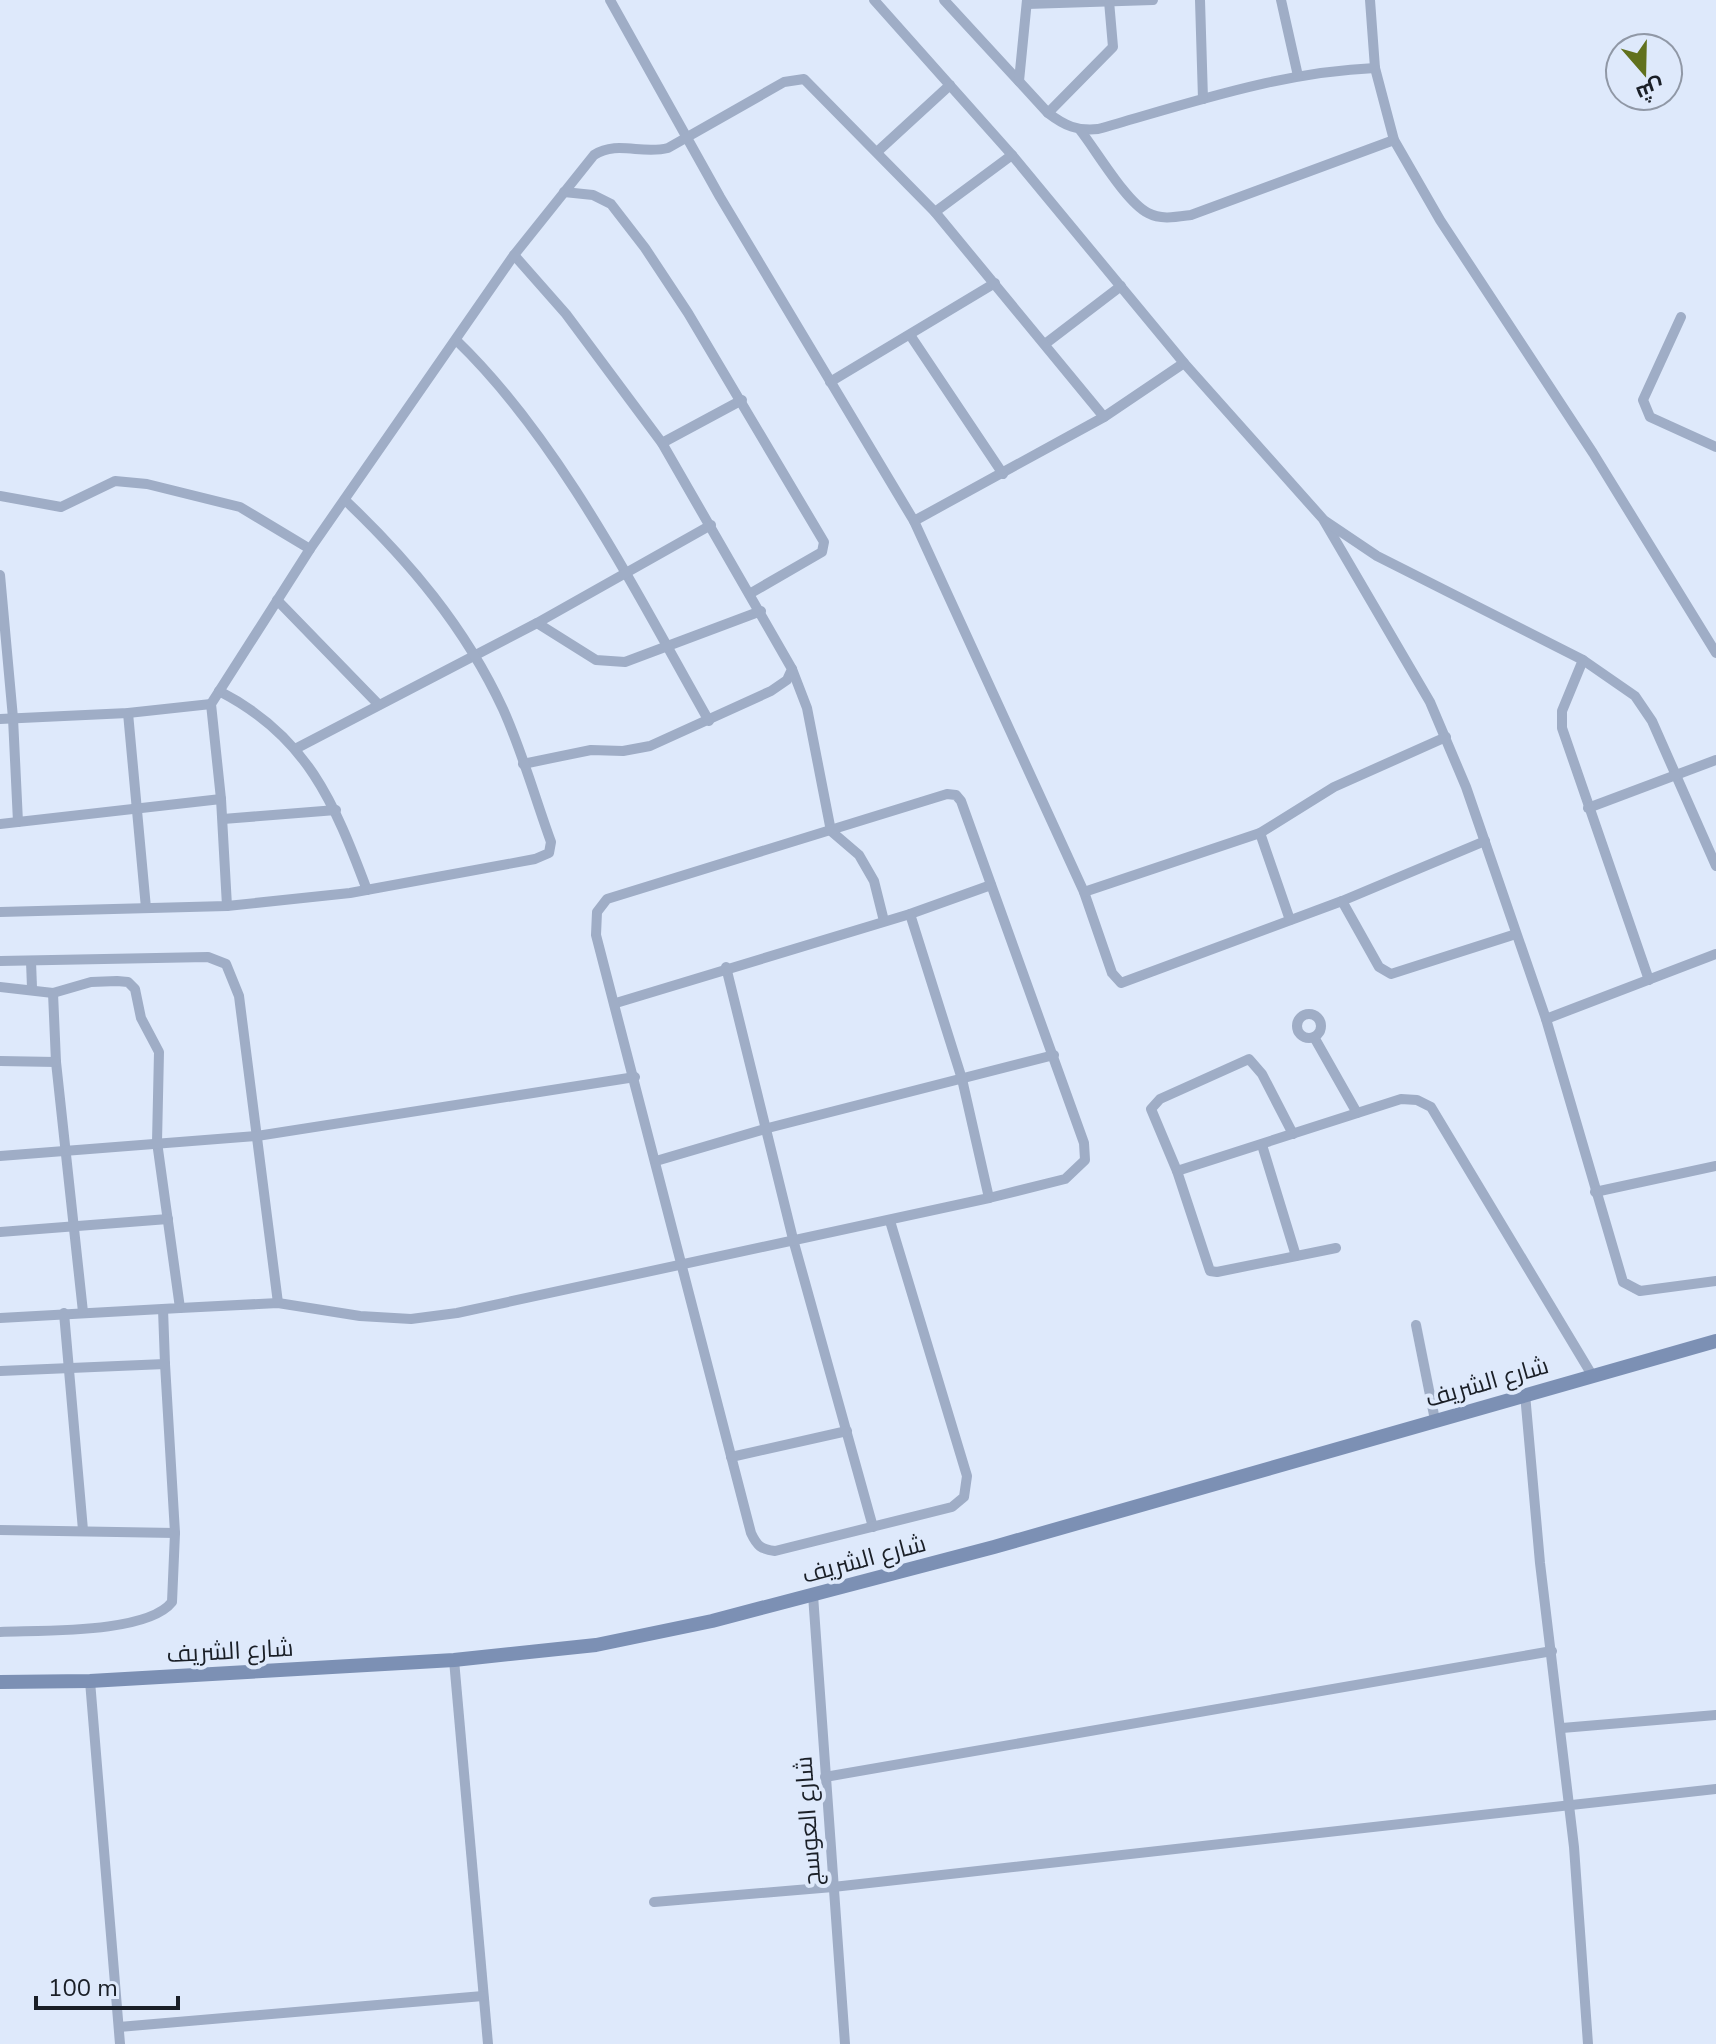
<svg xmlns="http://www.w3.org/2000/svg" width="1716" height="2044" font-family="'Nunito Sans',Cairo,sans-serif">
	<rect width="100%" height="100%" fill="#dee9fb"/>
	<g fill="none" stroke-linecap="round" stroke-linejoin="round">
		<g stroke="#9fadc6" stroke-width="10">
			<polyline points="610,0 720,197 914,521 1104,417 1184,363"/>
			<polyline points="874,0 1012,155 1184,363 1323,519 1430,702 1466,787 1546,1019 1623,1282 1640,1291 1716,1281"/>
			<path d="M944,0L1048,113C1065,126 1077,131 1098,129C1190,103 1280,72 1375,68"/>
			<polyline points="1200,0 1203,99"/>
			<polyline points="1281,0 1298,76"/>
			<polyline points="1370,0 1375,68 1394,140 1440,220 1593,453 1716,653"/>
			<polyline points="1027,4 1153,0"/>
			<polyline points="1019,81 1027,0"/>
			<polyline points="1048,113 1113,47 1109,1"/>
			<path d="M1080,130C1096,150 1126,202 1148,213C1161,220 1176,217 1191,215L1394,140"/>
			<polyline points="877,152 950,85"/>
			<polyline points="564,192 593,195 611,204 645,248 688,313 824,542 822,552 751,593"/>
			<polyline points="935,212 1012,155"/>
			<polyline points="514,255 566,314 662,443 792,669 787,680 771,691 650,746 623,751 591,750 523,764"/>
			<polyline points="1681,317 1643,400 1650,417 1716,447"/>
			<polyline points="910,335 1003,474"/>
			<path d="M456,340C560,440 638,596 709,721"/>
			<polyline points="1045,344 1121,286"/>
			<polyline points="830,382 995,283"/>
			<polyline points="662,443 742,400"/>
			<polyline points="0,496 61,507 115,481 147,484 240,507 310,549"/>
			<polyline points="914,521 1084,892 1112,973 1121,983 1342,901 1485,841"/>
			<polyline points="1325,521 1377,556 1583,660 1635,696 1652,721 1716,866"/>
			<polyline points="0,575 13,718 18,822"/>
			<polyline points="277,600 379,705"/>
			<polyline points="537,623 596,660 625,662 761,611"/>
			<polyline points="1583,660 1562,711 1562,728 1649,980"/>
			<polyline points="792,669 807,708 831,831 859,855 874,881 884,921"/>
			<path d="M219,691C307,736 334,802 367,890"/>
			<polyline points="128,713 146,908"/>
			<polyline points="0,719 128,713 211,704"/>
			<polyline points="297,748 537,623 711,525"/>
			<polyline points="1588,808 1716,760"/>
			<polyline points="223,819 336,810"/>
			<polyline points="0,824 221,799"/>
			<polyline points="1260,833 1290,920"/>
			<polyline points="1084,892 1260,833 1334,787 1446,737"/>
			<polyline points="1342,901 1379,967 1391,974 1516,934"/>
			<path d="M227,906L221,799L211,704L310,549L514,255L594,155C617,140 642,155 668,148L784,82L804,79L935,212L1104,417"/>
			<path d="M0,912L227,906L350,893L535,859L549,853L551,842C535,798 522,751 503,709C465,627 409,561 345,500"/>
			<polyline points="0,961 208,957 226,964 239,996 278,1303"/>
			<polyline points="31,961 32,988"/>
			<polyline points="726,967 794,1243 873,1527"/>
			<polyline points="0,987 53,993 91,982 117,981 128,982 135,989 141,1018 159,1052 157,1142 180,1308 0,1318"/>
			<polyline points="53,993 56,1062 83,1312"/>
			<polyline points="616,1003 910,914 991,885"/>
			<circle cx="1309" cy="1026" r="12"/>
			<polyline points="1546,1019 1716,954"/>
			<polyline points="1314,1037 1357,1113"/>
			<polyline points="0,1061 56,1062"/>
			<polyline points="1293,1134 1262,1074 1249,1059 1160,1099 1151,1109 1177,1171 1210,1271 1217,1272 1336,1248"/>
			<polyline points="1262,1145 1296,1256"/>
			<polyline points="0,1156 257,1136 635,1077"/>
			<polyline points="656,1161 768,1128 1054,1055"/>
			<polyline points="1177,1171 1401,1099 1417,1100 1431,1107 1592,1375"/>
			<polyline points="1595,1192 1716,1166"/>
			<path d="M890,1221L967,1476L964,1497L952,1507L775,1551C761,1549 757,1546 751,1533L596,935L597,912L607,899L947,794L956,795L961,801L1084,1143L1085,1160L1065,1179L989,1198"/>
			<polyline points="0,1232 168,1219"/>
			<polyline points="180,1308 278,1303 360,1316 411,1319 457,1313 989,1198 962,1079 910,914"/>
			<polyline points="64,1313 83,1530"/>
			<polyline points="1416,1325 1435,1420"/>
			<polyline points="0,1371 165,1364 163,1309"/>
			<polyline points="1525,1394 1540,1563 1574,1847 1588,2044"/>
			<polyline points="731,1457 847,1431"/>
			<polyline points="0,1530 175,1533"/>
			<polyline points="813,1595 845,2044"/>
			<path d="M0,1632C40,1630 147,1634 172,1602L175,1533L165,1364"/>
			<polyline points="454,1660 488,2044"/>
			<polyline points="90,1681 120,2044"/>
			<polyline points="1562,1728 1716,1715"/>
			<polyline points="825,1777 1552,1651"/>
			<polyline points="654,1902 833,1887 1716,1789"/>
			<polyline points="119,2027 483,1996"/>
		</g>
		<polyline stroke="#7c90b4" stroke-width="14" points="0,1682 90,1681 454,1660 596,1645 712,1621 994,1547 1716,1341"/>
	</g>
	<g text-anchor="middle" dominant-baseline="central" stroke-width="8" stroke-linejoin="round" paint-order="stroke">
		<g font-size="24" fill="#1a1f27" stroke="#dee9fb">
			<text transform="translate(1487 1382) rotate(-16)">شارع الشريف</text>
			<text transform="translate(864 1559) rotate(-15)">شارع الشريف</text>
			<text transform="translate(230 1651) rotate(-3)">شارع الشريف</text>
			<text transform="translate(808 1821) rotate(-94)">شارع العوسج</text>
		</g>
	</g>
	<g transform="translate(1644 72) rotate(160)"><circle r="38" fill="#dee9fb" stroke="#9098a6" stroke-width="2"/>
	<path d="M0-6L14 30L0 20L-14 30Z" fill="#61711d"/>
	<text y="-12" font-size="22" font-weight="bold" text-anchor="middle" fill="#1a1f27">ش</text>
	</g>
	<path d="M36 1996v12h142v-12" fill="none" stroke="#1a1f27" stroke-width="4"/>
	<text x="48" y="1996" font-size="24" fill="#1a1f27" stroke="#dee9fb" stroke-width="6" paint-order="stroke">100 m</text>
</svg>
